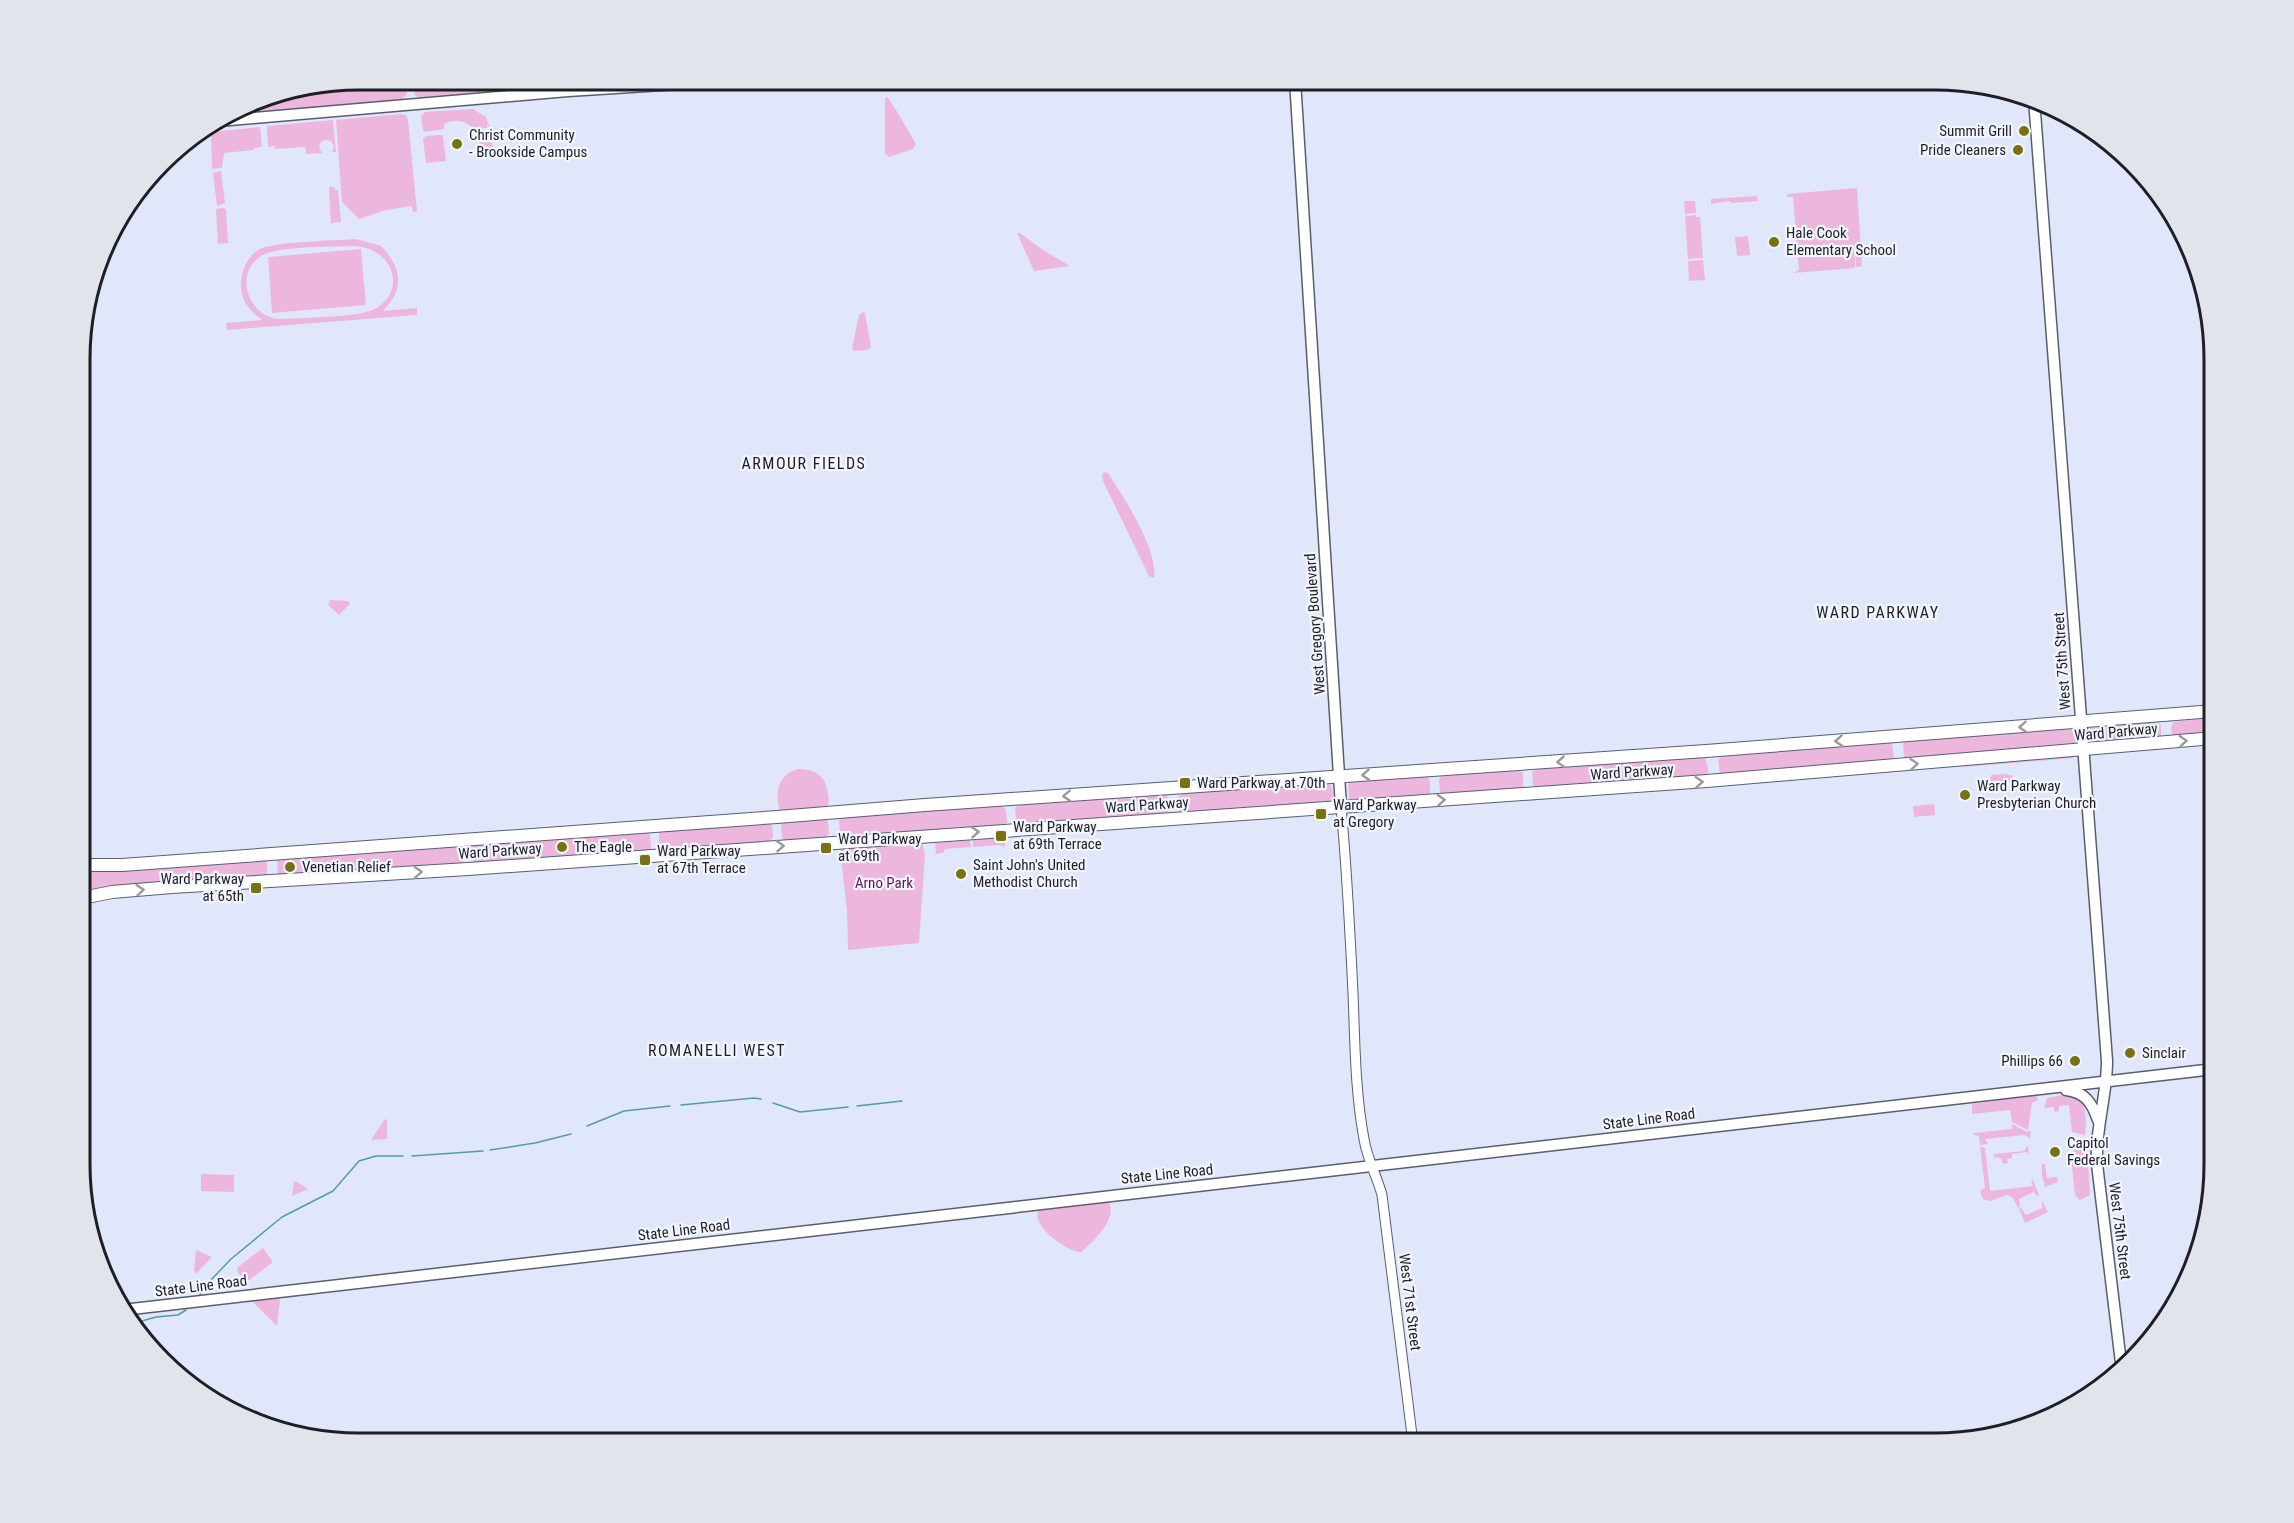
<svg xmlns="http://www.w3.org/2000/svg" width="2294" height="1523" font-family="'Roboto Condensed',sans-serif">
	<rect width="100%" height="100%" fill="#e1e7fa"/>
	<g fill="#edb7dd" fill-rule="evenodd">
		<polygon points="359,80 406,80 407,94 401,100 228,115 252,101"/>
		<polygon points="413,80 564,80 559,87 421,99 415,95"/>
		<polygon points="571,80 661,80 579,85 573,83"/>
		<path d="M887,97C891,100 912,137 916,144L913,149L889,157L885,153V99Z"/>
		<path d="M473,109L486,117L490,128L487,125V128L475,129C466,122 458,117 444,124V129L425,132L423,130L421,116L425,112Z"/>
		<polygon points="400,114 406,115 408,120 417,211 413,212 412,206 386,210 359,219 342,202 336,120"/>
		<polygon points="333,120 336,152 332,152 334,146 331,141 326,140 321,142 319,147 322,153 306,154 305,147 275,149 275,146 268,147 267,126"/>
		<polygon points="260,127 262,147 254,148 254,150 224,153 222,168 212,169 211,132"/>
		<polygon points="491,131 493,151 480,152 478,133 487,132 488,135"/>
		<polygon points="441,135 443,136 446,161 426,163 423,139 426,136"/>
		<polygon points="221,171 225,203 217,206 213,173"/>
		<polygon points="329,187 334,187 335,190 338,190 341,222 331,223 331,228"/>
		<polygon points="1857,188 1862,266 1856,267 1854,241 1855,267 1850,268 1857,268 1793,273 1799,270 1793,197 1787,197 1787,194"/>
		<polygon points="1757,196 1758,201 1731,203 1730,201 1711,204 1711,199"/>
		<polygon points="1684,201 1695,201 1696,213 1685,214"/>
		<polygon points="224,208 226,210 228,243 218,244 216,209"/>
		<polygon points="1696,215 1696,217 1700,217 1703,258 1688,259 1685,216"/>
		<polygon points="1017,233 1020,233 1043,250 1070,266 1034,271"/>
		<polygon points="1748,236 1750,255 1737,256 1735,237"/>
		<path d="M356,239L381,246C402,268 405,289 383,311L417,308V315L227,330L226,323L262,320C249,310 240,300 241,282C242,270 248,256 258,250C273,241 335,241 356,239ZM351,246C392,245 410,291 373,310C358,317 299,318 279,319C247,316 233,271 263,255C279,246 331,247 351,246Z"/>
		<polygon points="361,249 366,305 272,313 268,257"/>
		<polygon points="1703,260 1705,280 1689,281 1688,261"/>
		<polygon points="863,312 865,313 871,347 867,350 854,351 852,348 859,315"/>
		<path d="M1104,472L1108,473C1123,496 1159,551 1154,578L1149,576L1103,481L1102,475Z"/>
		<polygon points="330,600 348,601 350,604 339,615 328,605"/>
		<path d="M2214,717V734L2173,736C2171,732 2170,724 2174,722Z"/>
		<polygon points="2157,722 2161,725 2161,737 2090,744 2089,742 2090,728"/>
		<polygon points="2073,728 2075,729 2077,744 1904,758 1903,744 1905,741"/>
		<polygon points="1892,742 1894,760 1720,774 1718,760 1722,756"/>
		<polygon points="2069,756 2074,758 1964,767 1964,765"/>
		<polygon points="1705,757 1709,772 1704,776 1536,788 1533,786 1532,772 1537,769"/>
		<path d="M797,769C815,769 826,775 828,794C829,800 829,803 827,808L780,811C775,793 777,776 797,769Z"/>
		<polygon points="1519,770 1523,773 1523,787 1519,789 1443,794 1440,792 1439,779 1442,776"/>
		<polygon points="2005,774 2013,776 2014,781 1983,785 1982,779 1991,778 1991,775"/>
		<polygon points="1426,776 1430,780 1430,795 1351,800 1349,798 1348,785 1350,782"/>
		<polygon points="1324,783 1331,785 1334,800 1330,802 1181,813 1179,811 1178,797 1184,793"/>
		<polygon points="1166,795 1169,799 1170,810 1165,814 1020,825 1016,820 1015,808 1019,805"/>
		<polygon points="1934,804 1935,815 1914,817 1913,806"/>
		<polygon points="1002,806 1006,810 1007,822 1004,825 844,837 840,834 839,821 844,817"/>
		<polygon points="824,819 828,821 829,834 825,838 786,841 782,838 781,826 782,822"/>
		<polygon points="768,823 772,825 773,838 768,842 662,850 659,847 659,831"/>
		<polygon points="647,832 650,834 651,849 647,851 475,863 472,860 472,845"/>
		<polygon points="1005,838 1005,847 999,845 973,847 973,840"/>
		<polygon points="970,840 971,847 945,849 943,853 936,854 935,843"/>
		<polygon points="922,841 925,854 919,943 848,950 847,912 840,849 843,847"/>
		<polygon points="462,846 464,861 461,864 278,875 277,859"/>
		<polygon points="267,860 267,876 82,892 82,871"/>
		<polygon points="2036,1095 2038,1100 2032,1103 2028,1130 2012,1122 2010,1110 1972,1114 1972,1104"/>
		<polygon points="2063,1095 2076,1097 2084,1103 2086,1123 2085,1135 2072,1132 2069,1105 2059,1106 2059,1111 2055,1112 2053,1107 2044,1108 2047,1098"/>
		<polygon points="385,1119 387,1120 387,1139 371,1140"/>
		<polygon points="2012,1124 2027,1132 2031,1131 2030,1139 2025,1135 1985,1139 1988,1144 1980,1145 1979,1136 1974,1135 1974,1133 2012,1129"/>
		<polygon points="2079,1138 2087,1141 2090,1195 2080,1200 2075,1195 2071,1158 2067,1158 2073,1153 2074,1142"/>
		<polygon points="2028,1145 2029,1156 2027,1152 2012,1154 2012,1158 2007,1159 2008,1163 2003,1164 2001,1158 1994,1157 1994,1154 2024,1151"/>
		<polygon points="1980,1146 1985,1148 1990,1191 2033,1186 2031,1181 2033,1180 2039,1195 2037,1196 2034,1192 2019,1199 2020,1206 2018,1208 2013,1198 2007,1195 1990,1201 1983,1199 1980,1191 1985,1188"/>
		<polygon points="2042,1164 2045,1164 2047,1178 2057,1177 2058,1182 2045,1187 2042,1176"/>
		<polygon points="201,1174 234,1175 234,1192 201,1191"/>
		<polygon points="295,1181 308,1189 292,1196 294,1182"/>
		<path d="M1107,1200C1121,1216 1093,1242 1081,1252C1069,1253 1026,1224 1040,1207Z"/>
		<polygon points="2042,1201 2048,1212 2025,1223 2019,1209 2021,1208 2026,1215 2042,1208"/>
		<polygon points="263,1248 273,1262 248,1281 244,1281 237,1271 238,1267"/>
		<polygon points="196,1250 212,1257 196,1274 194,1270"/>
		<polygon points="278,1296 280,1300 277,1326 252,1301"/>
	</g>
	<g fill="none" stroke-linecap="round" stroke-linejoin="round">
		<g stroke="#549ca5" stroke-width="1.5">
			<polyline points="773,1103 800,1112 848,1107"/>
			<polyline points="681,1105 754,1098 761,1099"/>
			<polyline points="857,1106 902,1101"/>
			<polyline points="587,1126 624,1111 670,1106"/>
			<polyline points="490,1150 535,1143 571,1134"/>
			<polyline points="412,1156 483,1151"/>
			<polyline points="199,1296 210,1281 231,1259 282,1217 333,1191 359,1161 376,1156 403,1156"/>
			<polyline points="135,1323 156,1317 178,1315 186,1310"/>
		</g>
		<g stroke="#595e6d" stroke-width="11">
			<path id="tertiary" d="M1341,807C1347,869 1350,931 1353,993C1355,1042 1355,1091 1364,1139C1367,1159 1377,1176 1382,1195L1413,1443"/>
		</g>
		<g stroke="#595e6d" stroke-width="13">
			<g id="secondary">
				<polyline points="1295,80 1341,807"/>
				<path d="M2034,99L2107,1061C2107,1096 2095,1129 2097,1164L2121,1363"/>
				<polyline points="219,121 568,91 741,80"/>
				<path d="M2066,1090C2085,1092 2092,1103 2098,1120"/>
				<polyline points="123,1310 2214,1069"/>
			</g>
		</g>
		<g stroke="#595e6d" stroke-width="14">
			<g id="primary">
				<polyline points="82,865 122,865 777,817 925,805 1706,751 2214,711"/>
				<polyline points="82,898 112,892 172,887 468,869 1707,781 2214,738"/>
			</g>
		</g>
		<use href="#tertiary" stroke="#fff" stroke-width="9"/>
		<use href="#secondary" stroke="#fff" stroke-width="10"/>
		<use href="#primary" stroke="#fff" stroke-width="12"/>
	</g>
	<defs><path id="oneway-chevron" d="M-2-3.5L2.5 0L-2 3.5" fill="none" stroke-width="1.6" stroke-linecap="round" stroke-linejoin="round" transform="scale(1.5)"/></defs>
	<g stroke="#999a9d">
		<use href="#oneway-chevron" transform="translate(2023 727) rotate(176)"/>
		<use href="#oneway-chevron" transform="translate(1839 741) rotate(176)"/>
		<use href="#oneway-chevron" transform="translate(2183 741) rotate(-5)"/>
		<use href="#oneway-chevron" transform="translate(1561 762) rotate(176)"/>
		<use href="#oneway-chevron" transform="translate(1914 764) rotate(-5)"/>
		<use href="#oneway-chevron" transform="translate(1366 775) rotate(176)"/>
		<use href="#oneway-chevron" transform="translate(1699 782) rotate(-4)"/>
		<use href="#oneway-chevron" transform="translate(1067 796) rotate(177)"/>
		<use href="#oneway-chevron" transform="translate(1441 800) rotate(-4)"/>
		<use href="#oneway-chevron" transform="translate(975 832) rotate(-4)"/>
		<use href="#oneway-chevron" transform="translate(780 846) rotate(-4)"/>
		<use href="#oneway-chevron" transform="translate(418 872) rotate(-3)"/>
		<use href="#oneway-chevron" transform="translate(140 890) rotate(-5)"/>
	</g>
	<g fill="#777112" stroke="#f2f5fc" stroke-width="2">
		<circle cx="2024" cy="131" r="6"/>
		<circle cx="457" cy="144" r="6"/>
		<circle cx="2018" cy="150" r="6"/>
		<circle cx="1774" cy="242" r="6"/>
		<rect x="1179" y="777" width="12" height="12" rx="3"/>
		<circle cx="1965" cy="795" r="6"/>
		<rect x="1315" y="808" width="12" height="12" rx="3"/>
		<rect x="995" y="830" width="12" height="12" rx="3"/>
		<circle cx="562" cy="847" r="6"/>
		<rect x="820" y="842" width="12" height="12" rx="3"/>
		<rect x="639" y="854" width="12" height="12" rx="3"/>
		<circle cx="290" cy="867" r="6"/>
		<circle cx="961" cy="874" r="6"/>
		<rect x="250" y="882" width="12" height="12" rx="3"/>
		<circle cx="2130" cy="1053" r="6"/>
		<circle cx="2075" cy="1061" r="6"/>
		<circle cx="2055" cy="1152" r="6"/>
	</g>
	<g text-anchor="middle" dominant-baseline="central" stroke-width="4.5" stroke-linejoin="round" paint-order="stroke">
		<g font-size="15" fill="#1d1f25" stroke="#f2f5fc" text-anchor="start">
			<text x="2012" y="131" text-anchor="end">Summit Grill</text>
			<text x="469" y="135">Christ Community<tspan x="469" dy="17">- Brookside Campus</tspan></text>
			<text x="2006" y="150" text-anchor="end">Pride Cleaners</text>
			<text x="1786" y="233">Hale Cook<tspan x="1786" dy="17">Elementary School</tspan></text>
			<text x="1197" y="783">Ward Parkway at 70th</text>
			<text x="1977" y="786">Ward Parkway<tspan x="1977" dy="17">Presbyterian Church</tspan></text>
			<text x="1333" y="805">Ward Parkway<tspan x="1333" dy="17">at Gregory</tspan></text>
			<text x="1013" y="827">Ward Parkway<tspan x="1013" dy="17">at 69th Terrace</tspan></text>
			<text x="838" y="839">Ward Parkway<tspan x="838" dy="17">at 69th</tspan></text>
			<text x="574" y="847">The Eagle</text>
			<text x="657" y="851">Ward Parkway<tspan x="657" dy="17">at 67th Terrace</tspan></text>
			<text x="973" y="865">Saint John's United<tspan x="973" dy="17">Methodist Church</tspan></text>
			<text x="302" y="867">Venetian Relief</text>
			<text x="244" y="879" text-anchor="end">Ward Parkway<tspan x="244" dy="17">at 65th</tspan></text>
			<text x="2142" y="1053">Sinclair</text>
			<text x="2063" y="1061" text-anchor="end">Phillips 66</text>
			<text x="2067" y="1143">Capitol<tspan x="2067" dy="17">Federal Savings</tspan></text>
		</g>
		<g font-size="15" fill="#1d1f25" stroke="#f2f5fc">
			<text transform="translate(1315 624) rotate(-94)">West Gregory Boulevard</text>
			<text transform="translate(2062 661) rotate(-94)">West 75th Street</text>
			<text transform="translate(2116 732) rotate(-5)">Ward Parkway</text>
			<text transform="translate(1632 772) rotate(-4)">Ward Parkway</text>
			<text transform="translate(1147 805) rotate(-4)">Ward Parkway</text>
			<text transform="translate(500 851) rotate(-4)">Ward Parkway</text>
			<text transform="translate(1649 1119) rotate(-7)">State Line Road</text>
			<text transform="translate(1167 1174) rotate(-6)">State Line Road</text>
			<text transform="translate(684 1230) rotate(-7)">State Line Road</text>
			<text transform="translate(2120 1231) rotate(83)">West 75th Street</text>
			<text transform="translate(201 1286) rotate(-7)">State Line Road</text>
			<text transform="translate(1410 1302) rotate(83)">West 71st Street</text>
		</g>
		<g font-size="15" fill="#621953" stroke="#f2f5fc">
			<text x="884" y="883">Arno Park</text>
		</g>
		<g font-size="16" letter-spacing="1.5" fill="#1d1f25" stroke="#f2f5fc">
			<text x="804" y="463">ARMOUR FIELDS</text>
			<text x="1878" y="612">WARD PARKWAY</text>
			<text x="717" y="1050">ROMANELLI WEST</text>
		</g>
	</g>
	<path d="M0 0H2294V1523H0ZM359 90H1935A269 269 0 0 1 2204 359V1164A269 269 0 0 1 1935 1433H359A269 269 0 0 1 90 1164V359A269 269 0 0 1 359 90Z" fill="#e1e4eb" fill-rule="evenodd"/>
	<path fill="none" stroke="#1d1f25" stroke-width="3" d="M359 90H1935A269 269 0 0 1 2204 359V1164A269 269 0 0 1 1935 1433H359A269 269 0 0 1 90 1164V359A269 269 0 0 1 359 90Z"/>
</svg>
